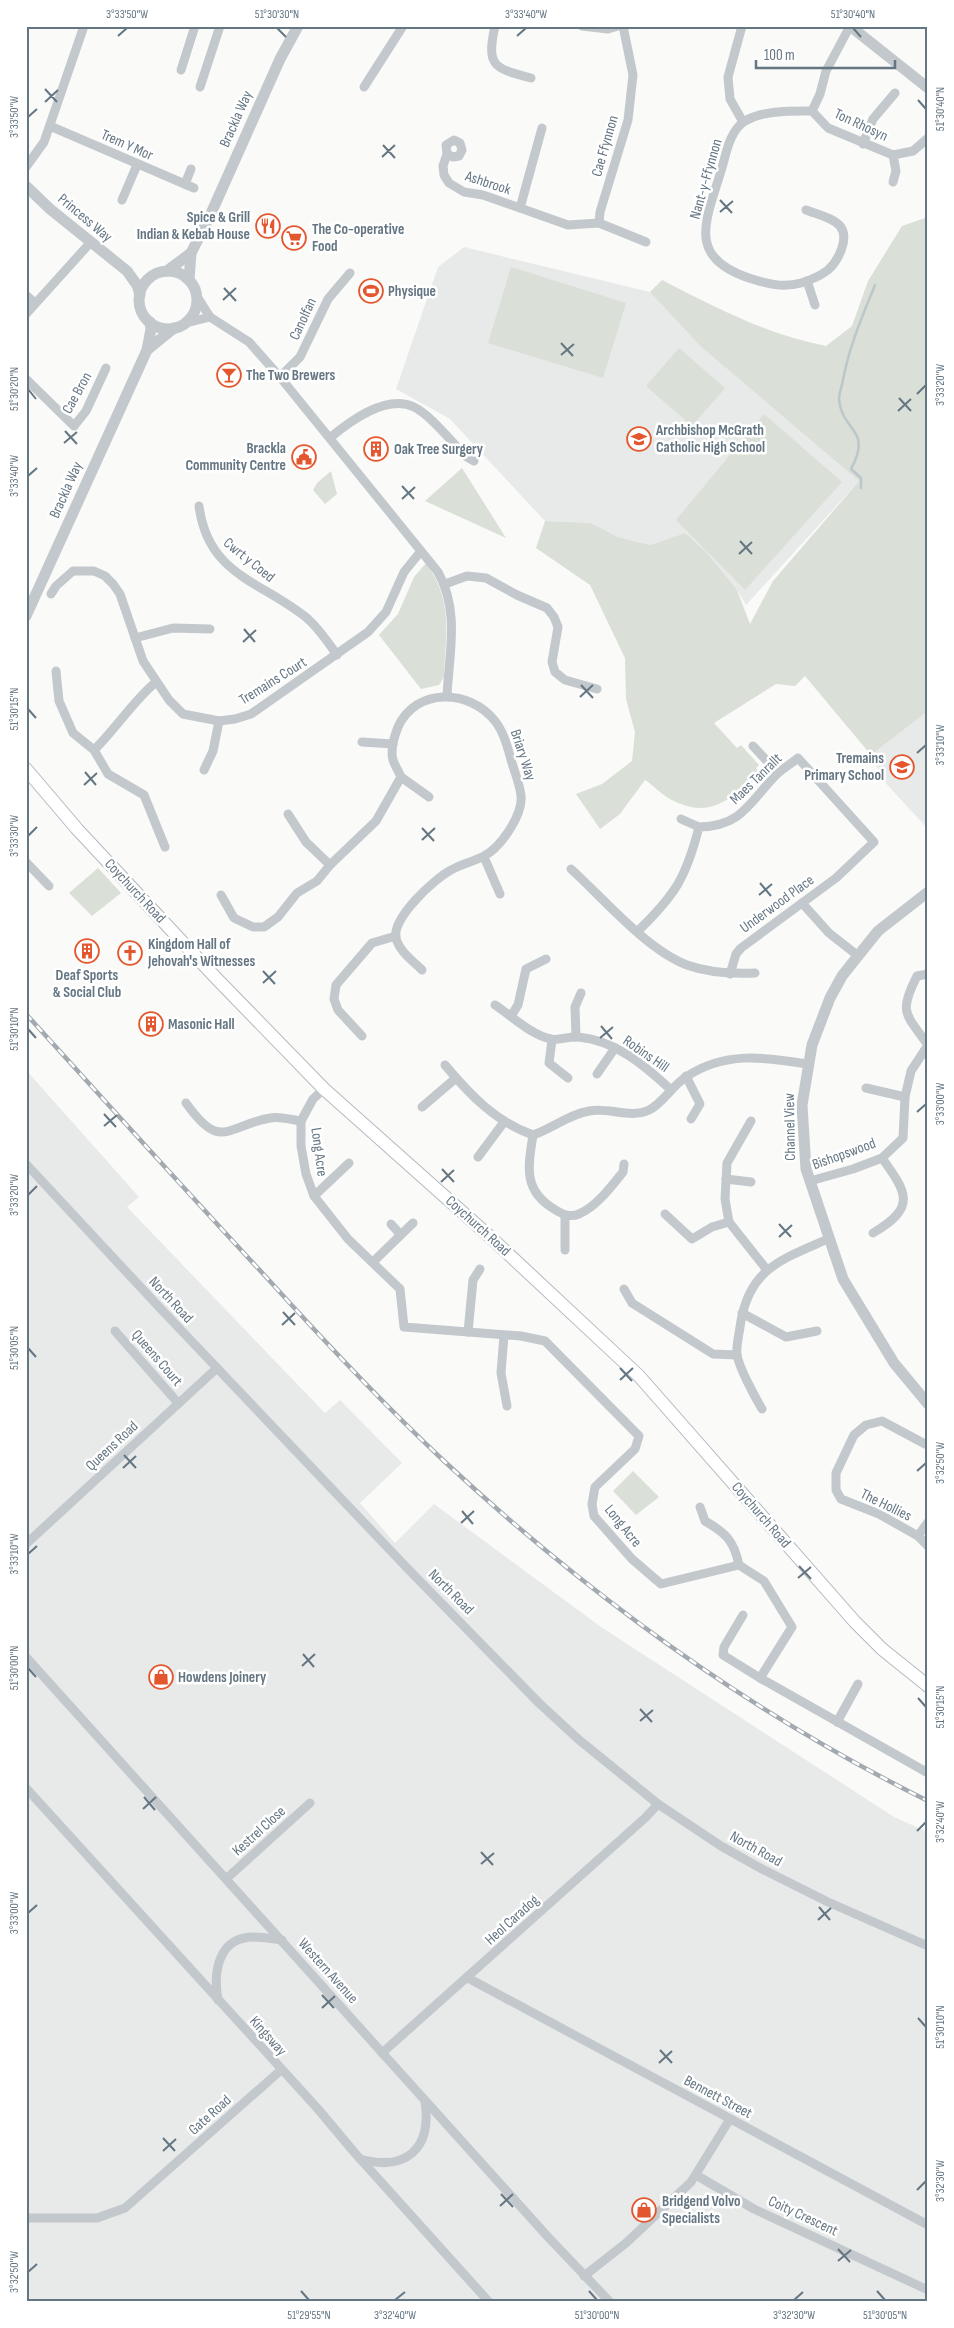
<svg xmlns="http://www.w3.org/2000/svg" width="954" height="2328" font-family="'Sofia Sans Condensed',sans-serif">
	<rect width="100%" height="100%" fill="#fafaf8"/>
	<g fill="#e8e9e9">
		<polygon points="464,247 650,292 700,346 859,481 746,605 737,590 685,533 650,545 618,537 591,523 545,521 450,419 396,389 438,267"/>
		<polygon points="928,711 928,829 883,780 871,755"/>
		<polygon points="26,1070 139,1197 127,1207 325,1413 340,1400 402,1463 360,1503 395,1543 434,1504 601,1627 894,1817 928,1832 928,2302 26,2302"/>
	</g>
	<g fill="#dadfd7">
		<path d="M928,217V711L871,755L805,676L795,686L776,684L714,723L737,748L741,745L759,765L756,768L761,775C729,798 711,821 670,799C661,794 654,786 645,780L620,814L600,829L576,794L602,784L632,761L635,732L626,699L625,658L590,585L536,548L545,521L591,523L618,537L650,545L685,533L707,553L737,590L750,624L773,581L859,481L700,346L650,292L662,280C715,307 767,335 826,346L852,326L868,281L902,226Z"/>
		<polygon points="511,267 626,303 603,378 488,343"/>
		<polygon points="679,348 725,388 692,426 646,386"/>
		<polygon points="764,414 842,482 745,590 676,520"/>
		<polygon points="462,468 506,538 425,501"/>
		<polygon points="331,471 337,494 325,504 313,490 317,483"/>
		<path d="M426,563C453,600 446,633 444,677L439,685L421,689L379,635L398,614L414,577Z"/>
		<polygon points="98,868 121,893 92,916 69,893"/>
		<polygon points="633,1471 659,1497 636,1515 613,1491"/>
	</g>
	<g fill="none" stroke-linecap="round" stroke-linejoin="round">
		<path stroke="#bbc7cb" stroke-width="2.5" d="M861,488V478L851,469C873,428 842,433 839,399C839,393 842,386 843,380C849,347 862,317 875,285"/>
		<g stroke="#b3babf" stroke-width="14">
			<polyline id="secondary" points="26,769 77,829 216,978 324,1089 488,1235 639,1376 855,1622 882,1649 928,1686"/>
		</g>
		<g stroke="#c3c8cc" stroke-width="9">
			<path d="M495,26C486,67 494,68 531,78"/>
			<polyline points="582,26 608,29 618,26"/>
			<polyline points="623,26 633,75 628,120 600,212 599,223 646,242"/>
			<polyline points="742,26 728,77 730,99 743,122"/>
			<polyline points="181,70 195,26"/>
			<polyline points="200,87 220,26"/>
			<polyline points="364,87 403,26"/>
			<polyline points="812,111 828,128 893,155 913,151 928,138"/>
			<polyline points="50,126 194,188"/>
			<polyline points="863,144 873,119 895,93"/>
			<polyline points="447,154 453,157 459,156 462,150 460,143 454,140 446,145 447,154 443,166 444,175 449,183 464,192 483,195 568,225 599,223"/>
			<polyline points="893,155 896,171 893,182"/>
			<polyline points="26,167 44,142 84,26"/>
			<polyline points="185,184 191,169"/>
			<polyline points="122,200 137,165"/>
			<polyline points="520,208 542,128"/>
			<path d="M806,210C816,214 832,217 840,226C850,238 838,261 828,270C820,276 811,280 801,283C783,288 767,284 749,278C686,257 706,221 721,171C726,155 729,131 745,121C764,110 791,111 812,111L820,94L826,71L850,26"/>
			<polyline points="807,281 815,305"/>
			<polyline points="26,295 35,303"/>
			<path d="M196,295L210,317L249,342L280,377L438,572C460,611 449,654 447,696"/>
			<polyline points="26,314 90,243"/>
			<polyline points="186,323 210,317"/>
			<polyline points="280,377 300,357 328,299 350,273"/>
			<polyline points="26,379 74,426 86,411 106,368"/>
			<path d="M331,437C350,421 387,394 414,407C432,416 452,443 467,457L474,461"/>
			<path d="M199,506C208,576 262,581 308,619C320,630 328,642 337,655"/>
			<polyline points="445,584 467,576 486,578 517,595 547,608 554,617 558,627 552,662 555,672 565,680 597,689"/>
			<polyline points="51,594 56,586 73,571 94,571 105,576 113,584 120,594 143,661 169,700 183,714 219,721 235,719 251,714 368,632 386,612 404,572 421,551"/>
			<polyline points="135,638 173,628 210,629"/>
			<polyline points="56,671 59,701 73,733 94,750 108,774 144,795 165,847"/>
			<polyline points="362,742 393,744"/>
			<polyline points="753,746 778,773"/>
			<path d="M94,750C116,729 132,702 156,682"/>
			<polyline points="204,770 213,751 219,721"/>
			<polyline points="401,777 429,797"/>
			<polyline points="288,814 306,842 330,865"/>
			<polyline points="681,819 699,827"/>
			<polyline points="484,857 500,894"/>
			<polyline points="26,862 49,886"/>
			<path d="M571,869C603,898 647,950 687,965C709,973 731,974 755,973"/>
			<path d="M221,895L234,918L253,927H264L278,917L297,893L317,881L330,865L376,821L401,777C399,772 395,766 393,760C390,749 394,737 398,727C416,687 470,689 495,721C504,732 508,749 512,763C515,773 520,785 521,796C523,815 500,849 482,857C472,862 461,864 451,870C434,879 392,918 396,938C399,951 413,961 422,970"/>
			<polyline points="802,903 829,933 857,955"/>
			<path d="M638,931C675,895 686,878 699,827C742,826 749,803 776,775C782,769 791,764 798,758L874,842L836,878L741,948L736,954L730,974"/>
			<path d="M495,1005C512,1016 531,1035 551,1039C559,1041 569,1036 578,1037C615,1040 644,1065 670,1089"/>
			<polyline points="511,1016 518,1005 526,969 546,959"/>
			<polyline points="362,1036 338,1010 334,999 336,985 372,943 396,936"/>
			<polyline points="576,1037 575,1007 581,993"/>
			<polyline points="552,1040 549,1063 568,1078"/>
			<path d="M445,1065C470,1095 496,1122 533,1135C528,1167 523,1190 554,1209C562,1214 569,1218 579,1214C596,1207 611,1187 623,1172L624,1164"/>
			<polyline points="597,1074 615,1048"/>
			<polyline points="686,1076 700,1104 691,1119"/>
			<polyline points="866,1088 905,1097"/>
			<polyline points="324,1089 313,1099 301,1121 301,1146 306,1174 314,1196 348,1239 400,1289 404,1327 521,1336 545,1341 639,1436 635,1449 595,1487 592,1504 594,1516 632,1559 661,1584 739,1565 764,1581 792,1627 760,1678 928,1773"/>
			<path d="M186,1103C221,1152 226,1126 270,1118C279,1116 292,1120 301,1121"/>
			<polyline points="422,1107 456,1078"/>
			<polyline points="751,1121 727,1163 725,1199 729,1222 767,1270"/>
			<path d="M533,1135C552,1129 569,1114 589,1111C609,1107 630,1119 649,1110C662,1104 672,1086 686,1077C724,1051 764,1057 807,1064"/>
			<polyline points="478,1157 504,1122"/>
			<polyline points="26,1164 160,1308 409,1570 539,1703 578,1739 658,1804 721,1846 762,1869 828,1902 928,1946"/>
			<polyline points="726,1179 751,1182"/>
			<path d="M810,1181L853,1169L882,1158L903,1138L905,1097L911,1071L928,1045C906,1014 898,1013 917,976L928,974"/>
			<polyline points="314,1196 349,1163"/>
			<polyline points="665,1214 692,1239 712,1227 729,1222"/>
			<polyline points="565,1216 565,1250"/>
			<polyline points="391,1224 400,1234"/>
			<path d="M873,1233C917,1207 907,1193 882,1158"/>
			<polyline points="373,1262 413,1223"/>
			<polyline points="624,1289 632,1303 713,1354 737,1355"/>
			<polyline points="742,1313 786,1337 817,1331"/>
			<polyline points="115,1331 178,1403"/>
			<polyline points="468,1332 473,1280 480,1269"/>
			<polyline points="504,1335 501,1373 507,1406"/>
			<path d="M762,1409C755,1397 738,1366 737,1354C736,1346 739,1335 740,1327C748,1269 780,1260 828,1239"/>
			<polyline points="925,1444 882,1421 866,1425 854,1435 836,1473 836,1490 841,1499 879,1514 918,1536 928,1546"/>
			<path d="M700,1507L705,1521C726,1533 734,1541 739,1565"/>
			<polyline points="918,1536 928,1522"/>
			<polyline points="26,1544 217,1368"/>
			<polyline points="743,1615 724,1647 723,1655 760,1678"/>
			<polyline points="26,1657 548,2237 610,2302"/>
			<polyline points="837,1722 858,1684"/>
			<polyline points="26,1788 318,2109 354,2152 489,2302"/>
			<polyline points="226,1879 310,1803"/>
			<polyline points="468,1978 928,2225"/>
			<path d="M218,2000C213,1972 218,1937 254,1937C263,1937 273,1939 282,1940"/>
			<polyline points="382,2053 645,1818 658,1804"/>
			<path d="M360,2159C407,2172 432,2148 425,2101"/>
			<polyline points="696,2175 754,2209 928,2290"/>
			<polyline points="26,2218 97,2218 125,2208 281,2070"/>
			<polyline points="584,2276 626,2243 691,2182 730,2119"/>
		</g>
		<g stroke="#c3c8cc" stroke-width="11">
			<polyline points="850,26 928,88"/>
			<polyline points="26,186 50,209 127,271 137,285 140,295"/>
			<polyline points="167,271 191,253 209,218 280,59 298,26"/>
			<circle cx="168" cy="300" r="29"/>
			<polyline points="189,280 191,253"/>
			<polyline points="147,350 174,328"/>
			<polyline points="26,616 147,350 151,329 150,322"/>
			<polyline points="928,892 878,931 842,976 830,998 812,1045 802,1105 806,1169 843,1279 894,1363 928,1404"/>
		</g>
		<use href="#secondary" stroke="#fff" stroke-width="12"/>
		<g stroke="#a2aab0" stroke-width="4.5">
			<path id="rail" d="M26,1014C106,1102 186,1191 267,1278C324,1341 382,1403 444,1461C588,1595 751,1713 928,1801"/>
		</g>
		<use href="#rail" stroke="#fff" stroke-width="2.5" stroke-dasharray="8" stroke-linecap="butt"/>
	</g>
	<path fill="none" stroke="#657683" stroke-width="2" d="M277,28L286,37M853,28L861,37M118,36L127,28M517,36L526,28M45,89L57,102M918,100L926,109M45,102L58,90M28,117L37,109M383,145L395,158M382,157L395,145M720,200L732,213M720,212L733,201M224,288L236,301M223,300L236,288M561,343L573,356M561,355L574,344M28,389L36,399M917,394L926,385M899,398L911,411M898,411L911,399M65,431L77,444M64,443L77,432M28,476L37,468M402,486L414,499M402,499L415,487M740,541L752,554M739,554L752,542M244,629L255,642M243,642L256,630M581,685L593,698M580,697L593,685M28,709L36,718M917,753L926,745M85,772L96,785M84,785L97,773M422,828L434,841M28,836L37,827M422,840L435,828M760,883L771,896M759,895L772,884M263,971L275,984M263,983L276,971M601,1026L612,1039M28,1029L36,1038M600,1038L613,1027M917,1112L926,1104M104,1114L116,1127M104,1126L117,1115M442,1169L454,1182M441,1182L454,1170M28,1195L37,1186M779,1224L791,1237M779,1237L792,1225M283,1312L295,1325M282,1325L295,1313M28,1348L36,1357M620,1368L632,1381M620,1380L633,1368M124,1455L136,1468M123,1468L136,1456M917,1471L926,1463M462,1511L473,1524M461,1523L474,1511M28,1554L37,1546M799,1566L811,1579M798,1578L811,1567M303,1654L314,1667M302,1666L315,1654M28,1668L36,1677M918,1698L926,1707M640,1709L652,1722M640,1721L653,1710M144,1797L155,1810M143,1809L156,1797M917,1831L926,1822M481,1852L493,1865M481,1864L494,1853M819,1907L830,1920M28,1913L37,1905M818,1920L831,1908M322,1995L334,2008M322,2008L335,1996M918,2018L926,2027M660,2050L672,2063M659,2063L672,2051M163,2138L175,2151M163,2151L176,2139M917,2190L926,2181M501,2194L513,2207M500,2206L513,2194M838,2249L850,2262M838,2261L851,2250M28,2272L37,2264M301,2291L309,2300M589,2291L597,2300M877,2291L885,2300M395,2300L405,2292M794,2300L803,2292"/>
	<defs>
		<g id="restaurant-ring" transform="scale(1.25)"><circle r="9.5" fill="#fff" stroke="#e4572e" stroke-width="1.5"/><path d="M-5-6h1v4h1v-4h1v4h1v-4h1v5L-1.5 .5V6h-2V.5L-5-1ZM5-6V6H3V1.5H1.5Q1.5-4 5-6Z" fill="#e4572e"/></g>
		<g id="supermarket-ring" transform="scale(1.25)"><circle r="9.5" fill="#fff" stroke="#e4572e" stroke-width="1.5"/><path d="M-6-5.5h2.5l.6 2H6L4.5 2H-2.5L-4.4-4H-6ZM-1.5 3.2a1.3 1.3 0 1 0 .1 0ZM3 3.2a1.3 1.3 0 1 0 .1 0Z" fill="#e4572e"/></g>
		<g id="stadium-ring" transform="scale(1.25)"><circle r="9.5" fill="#fff" stroke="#e4572e" stroke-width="1.5"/><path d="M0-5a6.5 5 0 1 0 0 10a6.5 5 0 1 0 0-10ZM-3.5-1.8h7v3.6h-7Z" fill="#e4572e"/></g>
		<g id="bar-ring" transform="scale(1.25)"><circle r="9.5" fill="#fff" stroke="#e4572e" stroke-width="1.5"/><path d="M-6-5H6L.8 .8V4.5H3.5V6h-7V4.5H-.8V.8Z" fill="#e4572e"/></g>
		<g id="school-ring" transform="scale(1.25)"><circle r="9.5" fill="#fff" stroke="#e4572e" stroke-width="1.5"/><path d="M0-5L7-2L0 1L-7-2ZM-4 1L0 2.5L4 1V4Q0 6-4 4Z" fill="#e4572e"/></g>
		<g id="building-ring" transform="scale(1.25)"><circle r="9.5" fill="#fff" stroke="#e4572e" stroke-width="1.5"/><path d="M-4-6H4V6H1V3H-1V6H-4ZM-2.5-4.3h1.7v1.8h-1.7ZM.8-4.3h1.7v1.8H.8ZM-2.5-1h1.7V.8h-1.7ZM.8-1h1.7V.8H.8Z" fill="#e4572e"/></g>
		<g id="civic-ring" transform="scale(1.25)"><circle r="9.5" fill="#fff" stroke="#e4572e" stroke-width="1.5"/><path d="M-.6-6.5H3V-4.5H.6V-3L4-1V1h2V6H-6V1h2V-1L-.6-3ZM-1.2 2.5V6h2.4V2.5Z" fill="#e4572e"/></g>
		<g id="church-ring" transform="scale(1.25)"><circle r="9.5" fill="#fff" stroke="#e4572e" stroke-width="1.5"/><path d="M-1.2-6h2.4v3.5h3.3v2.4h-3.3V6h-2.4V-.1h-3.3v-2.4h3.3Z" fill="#e4572e"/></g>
		<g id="shop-ring" transform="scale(1.25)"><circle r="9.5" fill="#fff" stroke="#e4572e" stroke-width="1.5"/><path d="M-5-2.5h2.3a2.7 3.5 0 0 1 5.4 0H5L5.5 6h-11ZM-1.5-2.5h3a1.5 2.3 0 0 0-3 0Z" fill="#e4572e"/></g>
	</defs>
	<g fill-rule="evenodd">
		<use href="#restaurant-ring" x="268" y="226"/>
		<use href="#supermarket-ring" x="294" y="238"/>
		<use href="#stadium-ring" x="371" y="291"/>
		<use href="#bar-ring" x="229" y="375"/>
		<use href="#school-ring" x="639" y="439"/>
		<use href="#building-ring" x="376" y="449"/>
		<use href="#civic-ring" x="304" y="457"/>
		<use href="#school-ring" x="902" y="767"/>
		<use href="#building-ring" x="87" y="951"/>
		<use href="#church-ring" x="130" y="953"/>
		<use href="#building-ring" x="151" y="1024"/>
		<use href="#shop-ring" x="161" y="1677"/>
		<use href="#shop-ring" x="644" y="2210"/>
	</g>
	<g text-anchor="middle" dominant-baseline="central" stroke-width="5" stroke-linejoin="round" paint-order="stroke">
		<g font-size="15" fill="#657683" stroke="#fff">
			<text transform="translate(236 119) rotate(-66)">Brackla Way</text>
			<text transform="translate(861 125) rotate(25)">Ton Rhosyn</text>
			<text transform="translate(127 145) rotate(24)">Trem Y Mor</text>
			<text transform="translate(605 146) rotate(-74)">Cae Ffynnon</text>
			<text transform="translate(706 179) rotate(-74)">Nant-y-Ffynnon</text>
			<text transform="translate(488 183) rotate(18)">Ashbrook</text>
			<text transform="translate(85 218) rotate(40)">Princess Way</text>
			<text transform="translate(303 319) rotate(-65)">Canolfan</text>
			<text transform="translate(77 393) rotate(-61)">Cae Bron</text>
			<text transform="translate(66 490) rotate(-66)">Brackla Way</text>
			<text transform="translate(249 560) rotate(39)">Cwrt y Coed</text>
			<text transform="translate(273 681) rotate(-32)">Tremains Court</text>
			<text transform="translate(523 755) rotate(72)">Briary Way</text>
			<text transform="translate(756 779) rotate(-44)">Maes Tanrallt</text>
			<text transform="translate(135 891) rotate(47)">Coychurch Road</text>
			<text transform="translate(777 904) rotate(-36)">Underwood Place</text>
			<text transform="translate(646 1054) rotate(35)">Robins Hill</text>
			<text transform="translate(790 1127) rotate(-91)">Channel View</text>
			<text transform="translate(319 1152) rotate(82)">Long Acre</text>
			<text transform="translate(844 1154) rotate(-20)">Bishopswood</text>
			<text transform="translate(478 1226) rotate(42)">Coychurch Road</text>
			<text transform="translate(171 1300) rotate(47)">North Road</text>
			<text transform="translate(157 1358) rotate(49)">Queens Court</text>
			<text transform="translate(112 1446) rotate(-43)">Queens Road</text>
			<text transform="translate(886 1505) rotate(26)">The Hollies</text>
			<text transform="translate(761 1515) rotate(49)">Coychurch Road</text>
			<text transform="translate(623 1526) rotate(51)">Long Acre</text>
			<text transform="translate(451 1592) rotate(45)">North Road</text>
			<text transform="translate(259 1831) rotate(-42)">Kestrel Close</text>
			<text transform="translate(756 1849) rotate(29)">North Road</text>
			<text transform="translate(512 1920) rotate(-42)">Heol Caradog</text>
			<text transform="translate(328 1971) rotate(48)">Western Avenue</text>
			<text transform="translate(268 2036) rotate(48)">Kingsway</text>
			<text transform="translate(718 2097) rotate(28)">Bennett Street</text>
			<text transform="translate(210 2115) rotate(-42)">Gate Road</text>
			<text transform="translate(803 2216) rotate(25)">Coity Crescent</text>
		</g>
		<g font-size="15" font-weight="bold" fill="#657683" stroke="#fff" text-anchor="start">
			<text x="250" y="217" text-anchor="end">Spice &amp; Grill<tspan x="250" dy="17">Indian &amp; Kebab House</tspan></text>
			<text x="312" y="229">The Co-operative<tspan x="312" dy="17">Food</tspan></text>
			<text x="388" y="291">Physique</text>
			<text x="246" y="375">The Two Brewers</text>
			<text x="656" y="430">Archbishop McGrath<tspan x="656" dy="17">Catholic High School</tspan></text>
			<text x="286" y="448" text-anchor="end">Brackla<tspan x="286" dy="17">Community Centre</tspan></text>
			<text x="394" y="449">Oak Tree Surgery</text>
			<text x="884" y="758" text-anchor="end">Tremains<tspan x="884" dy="17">Primary School</tspan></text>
			<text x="148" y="944">Kingdom Hall of<tspan x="148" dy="17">Jehovah's Witnesses</tspan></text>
			<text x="87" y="975" text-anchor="middle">Deaf Sports<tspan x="87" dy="17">&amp; Social Club</tspan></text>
			<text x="168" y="1024">Masonic Hall</text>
			<text x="178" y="1677">Howdens Joinery</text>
			<text x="662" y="2201">Bridgend Volvo<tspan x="662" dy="17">Specialists</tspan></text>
		</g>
	</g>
	<rect width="954" height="2328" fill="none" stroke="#ffffff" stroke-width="55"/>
	<path d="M756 60v8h139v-8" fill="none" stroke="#657683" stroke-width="2.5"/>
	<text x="764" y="60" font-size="15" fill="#657683" stroke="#ffffff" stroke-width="4" paint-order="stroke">100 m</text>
	<rect x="28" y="28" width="898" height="2272" fill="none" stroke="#657683" stroke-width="2"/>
	<g font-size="12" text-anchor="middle" fill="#657683">
		<text x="127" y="18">3°33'50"W</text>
		<text x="277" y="18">51°30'30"N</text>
		<text x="526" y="18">3°33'40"W</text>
		<text x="853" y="18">51°30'40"N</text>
		<text transform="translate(940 109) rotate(-90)" y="4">51°30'40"N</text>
		<text transform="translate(14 117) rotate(-90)" y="4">3°33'50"W</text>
		<text transform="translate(940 385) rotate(-90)" y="4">3°33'20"W</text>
		<text transform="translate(14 389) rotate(-90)" y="4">51°30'20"N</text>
		<text transform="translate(14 476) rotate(-90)" y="4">3°33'40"W</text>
		<text transform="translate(14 709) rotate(-90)" y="4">51°30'15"N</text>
		<text transform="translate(940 745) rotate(-90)" y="4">3°33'10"W</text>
		<text transform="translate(14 836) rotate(-90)" y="4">3°33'30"W</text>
		<text transform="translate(14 1029) rotate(-90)" y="4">51°30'10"N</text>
		<text transform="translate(940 1104) rotate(-90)" y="4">3°33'00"W</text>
		<text transform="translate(14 1195) rotate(-90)" y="4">3°33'20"W</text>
		<text transform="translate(14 1348) rotate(-90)" y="4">51°30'05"N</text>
		<text transform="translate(940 1463) rotate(-90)" y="4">3°32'50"W</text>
		<text transform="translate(14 1554) rotate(-90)" y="4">3°33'10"W</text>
		<text transform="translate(14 1668) rotate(-90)" y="4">51°30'00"N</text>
		<text transform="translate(940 1707) rotate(-90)" y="4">51°30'15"N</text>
		<text transform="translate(940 1822) rotate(-90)" y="4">3°32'40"W</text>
		<text transform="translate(14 1913) rotate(-90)" y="4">3°33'00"W</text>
		<text transform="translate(940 2027) rotate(-90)" y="4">51°30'10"N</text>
		<text transform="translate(940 2181) rotate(-90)" y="4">3°32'30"W</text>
		<text transform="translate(14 2272) rotate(-90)" y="4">3°32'50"W</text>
		<text x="309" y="2319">51°29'55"N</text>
		<text x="395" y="2319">3°32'40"W</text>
		<text x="597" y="2319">51°30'00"N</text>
		<text x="794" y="2319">3°32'30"W</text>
		<text x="885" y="2319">51°30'05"N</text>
	</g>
</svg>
